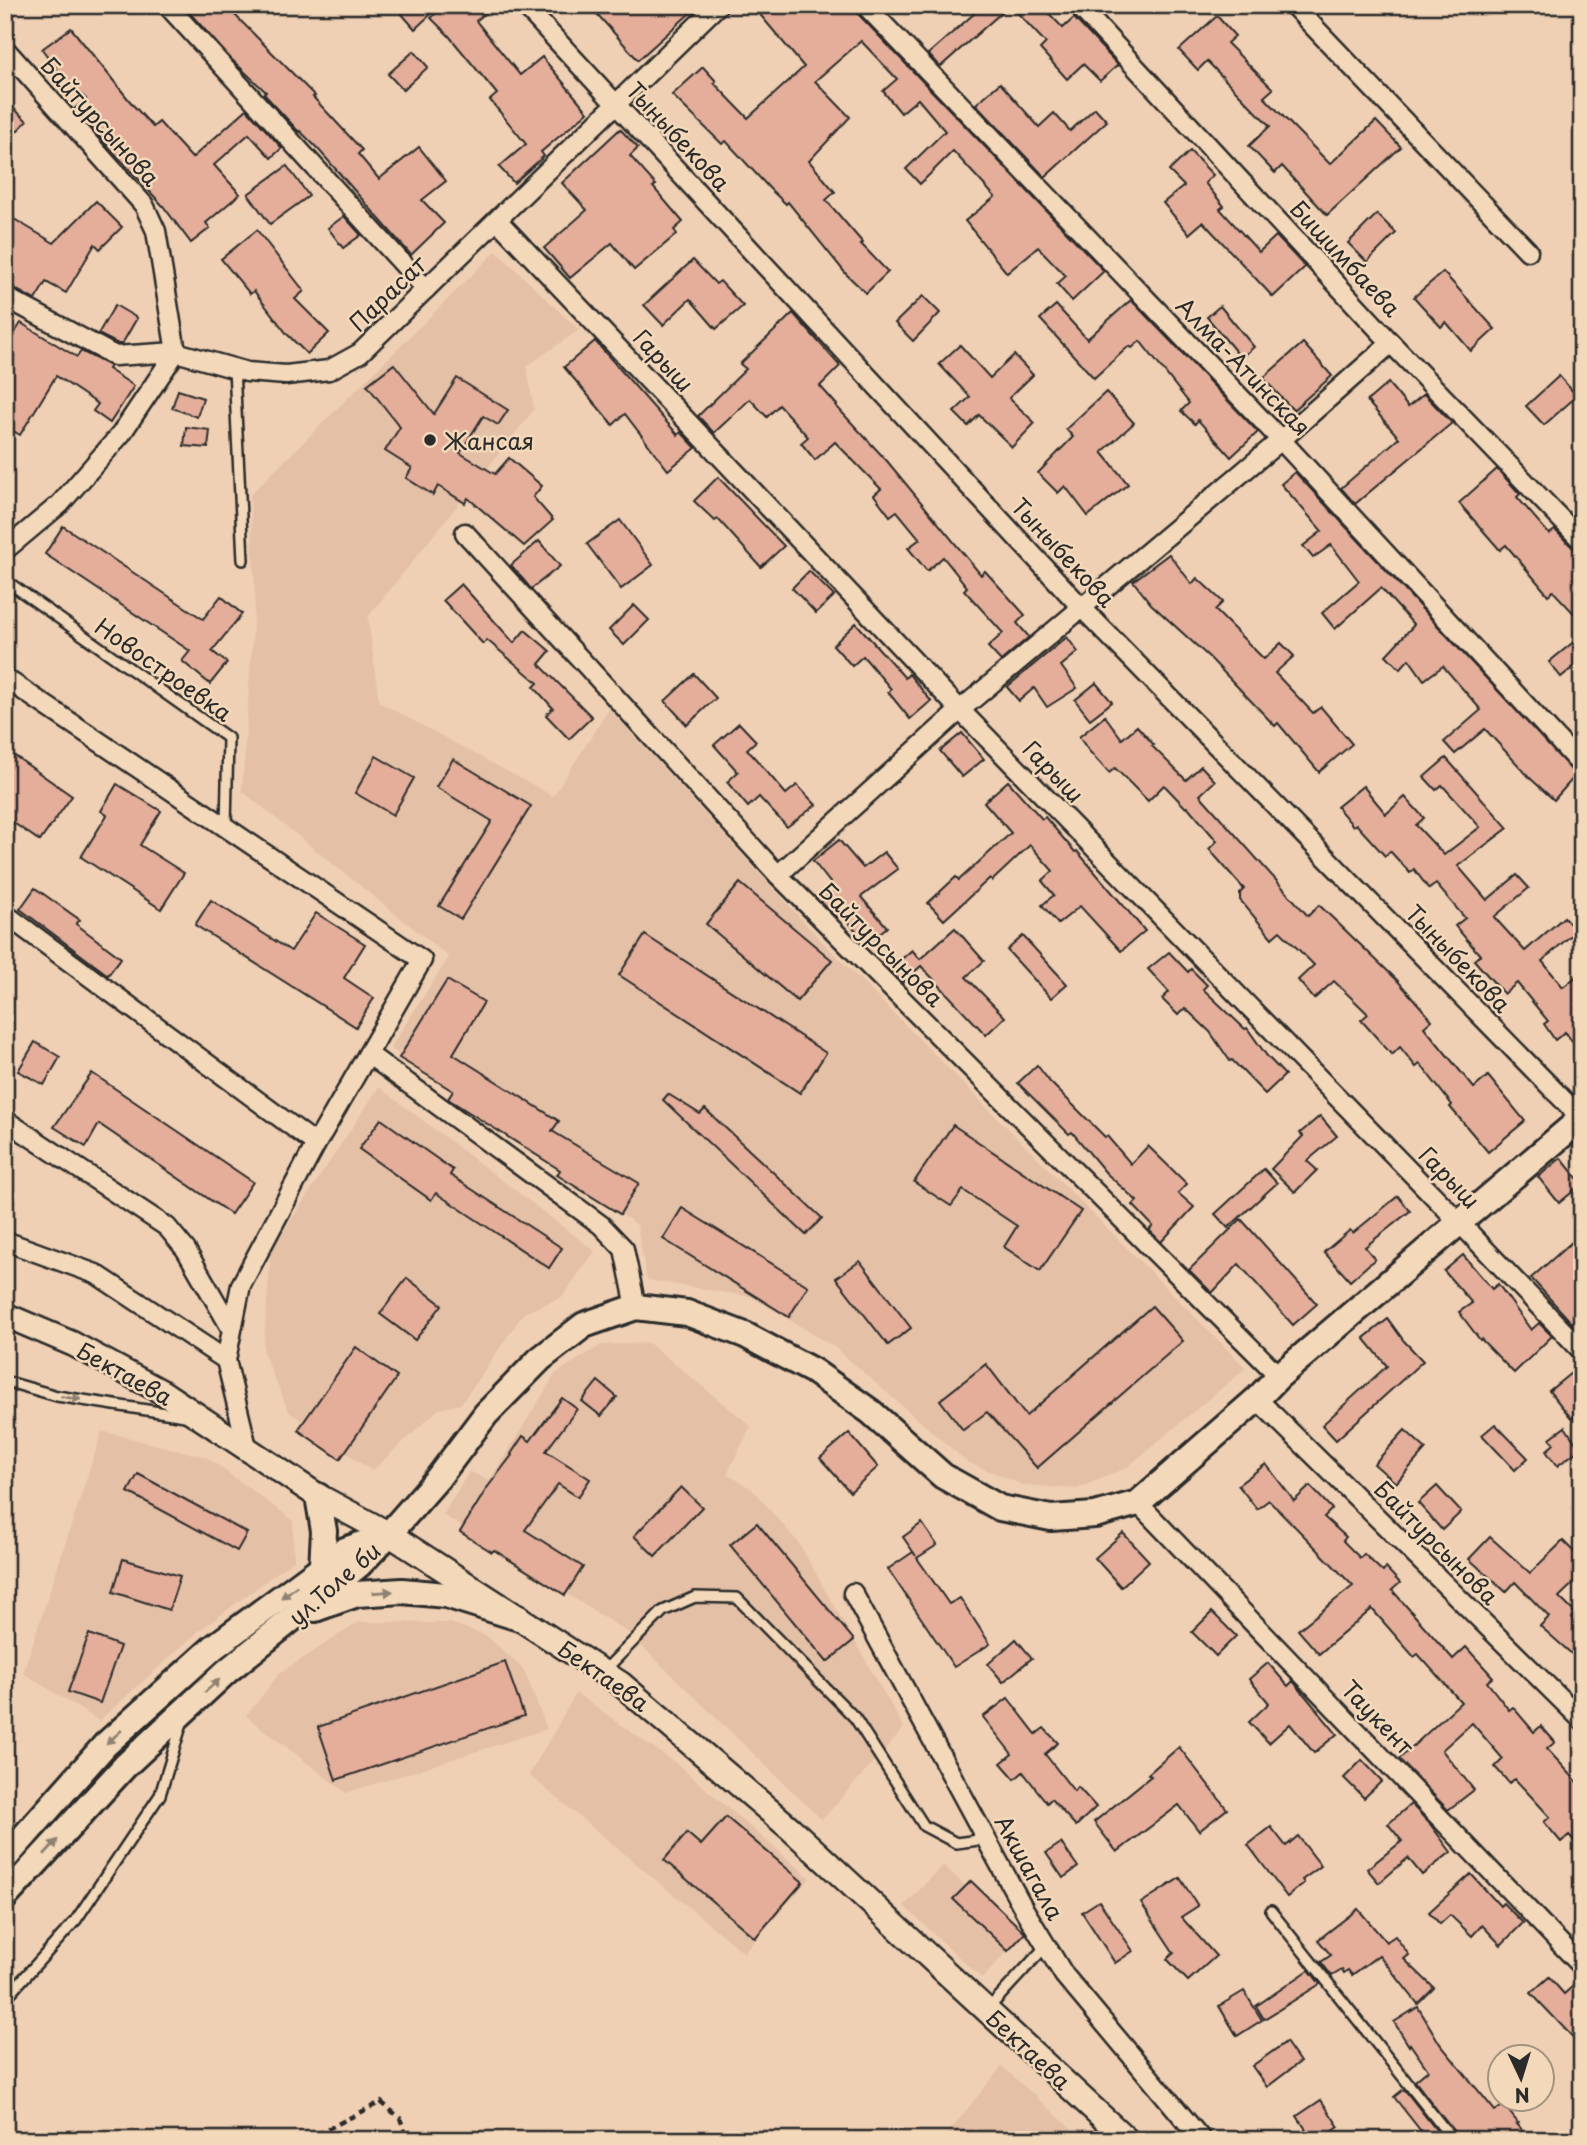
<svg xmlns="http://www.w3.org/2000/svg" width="1587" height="2145" font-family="'Playpen Sans',sans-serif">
	<rect width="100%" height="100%" fill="#f0d0b4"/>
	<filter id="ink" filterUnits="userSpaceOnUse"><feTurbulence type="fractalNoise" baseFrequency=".0143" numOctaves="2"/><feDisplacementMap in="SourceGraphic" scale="14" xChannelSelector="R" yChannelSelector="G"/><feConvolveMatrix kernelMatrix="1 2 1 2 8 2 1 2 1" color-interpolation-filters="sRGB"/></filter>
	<g filter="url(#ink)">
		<g fill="#e4c0a7">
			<polygon points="496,251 579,330 527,366 534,410 368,617 379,702 553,796 609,709 817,936 1246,1368 1126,1468 1077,1489 1023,1485 967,1462 834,1347 752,1297 647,1280 637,1225 390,1048 449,957 242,791 255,596 250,495"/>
			<polygon points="379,1087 595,1251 562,1297 524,1313 461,1404 439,1409 372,1471 289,1412 263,1352 271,1250"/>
			<polygon points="649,1343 751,1426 727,1474 752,1489 798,1542 904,1728 822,1820 627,1632 443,1515 469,1471 489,1481 556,1373 601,1345"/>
			<polygon points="102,1431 206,1457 293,1520 294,1560 199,1631 99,1721 23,1673"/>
			<polygon points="359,1622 451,1623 487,1636 524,1670 547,1729 346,1793 246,1716 280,1673"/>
			<polygon points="576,1693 677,1764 810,1878 744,1953 529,1775"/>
			<polygon points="943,1865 1020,1938 982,1979 904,1906"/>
			<polygon points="1002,2066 1084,2140 942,2140"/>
		</g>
		<g fill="#e4ae9a" stroke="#2b2b2b" stroke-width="2">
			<polygon points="193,5 225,5 315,96 313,97 362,150 358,154 379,179 419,147 446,181 422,200 444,223 411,255 318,149 300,131 299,132 264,94 266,92 230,58 188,11"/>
			<polygon points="394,5 423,5 431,14 415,29"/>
			<polygon points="444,5 495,5 476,21 520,75 542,57 588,112 541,152 544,156 514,183 499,167 526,144 490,100 497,94 449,36 431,18"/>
			<polygon points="589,5 699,5 638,60"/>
			<polygon points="752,5 854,5 857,13 1104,271 1072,301 1057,284 1066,276 1038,247 1007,273 965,221 995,197 953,151 920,184 906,169 945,131 918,99 901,113 883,91 897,79 861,41 815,81 850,117 809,161 835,192 826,200 863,243 861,244 888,272 866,293 846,274 788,202 786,204 770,189 726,141 722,144 672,95 703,67 716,81 714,83 748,118 804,67"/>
			<polygon points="984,5 1041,5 1063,28 1074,18 1118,65 1100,81 1083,64 1067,79 1040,49 1046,43 1010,5 940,67 928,54"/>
			<polygon points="1217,16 1235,36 1227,43 1273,89 1264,97 1330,164 1376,121 1401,147 1327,215 1282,166 1275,173 1249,146 1270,126 1207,61 1198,70 1179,50"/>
			<polygon points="71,28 133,105 153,127 159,122 192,158 247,109 282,148 271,158 249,134 214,165 240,194 206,223 210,228 191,243 163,206 74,109 86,99 65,80 42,49"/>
			<polygon points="414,51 428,67 403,90 388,74"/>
			<polygon points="1000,83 1039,127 1054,113 1070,131 1095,108 1107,121 1045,177 976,104"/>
			<polygon points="5,100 27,121 5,143"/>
			<polygon points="620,129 638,148 630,156 656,185 653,187 683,222 674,230 677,234 634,270 612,243 570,278 544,248 587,210 562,183"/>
			<polygon points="1190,151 1213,175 1205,183 1224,206 1220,209 1259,252 1276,236 1305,267 1273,297 1203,222 1189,234 1163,203 1184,186 1169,171"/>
			<polygon points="287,166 309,196 270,224 248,194"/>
			<polygon points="96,201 122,227 100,249 95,244 66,293 46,282 35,300 5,283 5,234 14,219 54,243"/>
			<polygon points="1377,214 1396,233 1367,262 1348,243"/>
			<polygon points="344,216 361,235 343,248 328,228"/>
			<polygon points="257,230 304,291 295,299 329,333 307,354 287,334 254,291 250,294 221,259"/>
			<polygon points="693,260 716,284 720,281 743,306 716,329 690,299 663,325 644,305"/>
			<polygon points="1443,272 1495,329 1471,351 1446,322 1441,327 1414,297"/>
			<polygon points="923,296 940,313 913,341 895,323"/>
			<polygon points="1131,300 1258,432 1231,457 1198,420 1195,424 1181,411 1189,403 1140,341 1132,348 1129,346 1094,378 1040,319 1056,305 1087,339"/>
			<polygon points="115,305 137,318 122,344 118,344 98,334"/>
			<polygon points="1220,306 1254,347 1241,358 1207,317"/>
			<polygon points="793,313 840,366 820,386 837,405 836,406 887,461 981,575 985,571 1025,615 1017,623 1029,637 1001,661 988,647 1003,633 964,590 967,587 943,557 927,571 908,548 920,539 897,511 890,516 874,495 881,489 835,442 815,460 801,443 808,437 779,405 767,417 750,399 714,433 698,416 746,369 740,364"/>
			<polygon points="21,323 77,357 81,351 110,366 108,369 134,386 110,423 93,411 98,404 56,376 20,435 5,426 5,348"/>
			<polygon points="595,341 678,435 681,432 696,448 668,470 625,414 613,425 564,367"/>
			<polygon points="1303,343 1332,376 1293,410 1263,378"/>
			<polygon points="960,345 990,378 1014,355 1033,375 1009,398 1035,423 1012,447 979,415 968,426 954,412 970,397 939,364"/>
			<polygon points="394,364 434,414 457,378 508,410 498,425 483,416 460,453 495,474 509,458 542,486 533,497 553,520 524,546 468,498 465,503 438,486 433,495 406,478 412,468 385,451 400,427 367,385"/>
			<polygon points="1559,376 1577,396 1544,425 1526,406"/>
			<polygon points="1388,383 1408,407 1424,394 1452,423 1355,504 1341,488 1399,438 1367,401"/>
			<polygon points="178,390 203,398 197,417 172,408"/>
			<polygon points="1106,392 1134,423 1102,452 1128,484 1088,516 1065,486 1058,493 1038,473 1073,437 1066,429"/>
			<polygon points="186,427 210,430 208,448 184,446"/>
			<polygon points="1497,469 1520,494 1517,497 1549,534 1555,530 1574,549 1582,552 1582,622 1553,591 1548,595 1506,545 1500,550 1459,503"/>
			<polygon points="1295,472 1576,775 1554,800 1531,779 1485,729 1455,754 1444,742 1481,710 1443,666 1424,680 1409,659 1400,669 1386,655 1414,625 1381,588 1335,629 1322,613 1359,581 1331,545 1313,558 1303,546 1322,531 1281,484"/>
			<polygon points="718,477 784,546 761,567 718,519 715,521 694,501"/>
			<polygon points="620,520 653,565 621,589 587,544"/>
			<polygon points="63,526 203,619 221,596 242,614 212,651 227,663 210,684 182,661 190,651 45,554"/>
			<polygon points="539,541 560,566 531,589 511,565"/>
			<polygon points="1169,554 1192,584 1197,578 1223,602 1215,610 1264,659 1281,643 1294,656 1275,673 1313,713 1321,707 1352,744 1319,772 1278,723 1275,726 1210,658 1151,604 1133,581"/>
			<polygon points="809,571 834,596 816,613 792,588"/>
			<polygon points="461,584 514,643 525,630 550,651 539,664 592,717 569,739 546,715 553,708 534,687 538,683 487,640 483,644 443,600"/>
			<polygon points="634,605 649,620 624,645 609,630"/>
			<polygon points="856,623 905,678 909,674 931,701 910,719 888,692 891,689 863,656 852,666 833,645"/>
			<polygon points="1582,635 1582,660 1561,677 1549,662"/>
			<polygon points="1067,637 1078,652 1061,666 1077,688 1047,707 1034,688 1019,701 1007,687"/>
			<polygon points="694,674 716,698 687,725 665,701"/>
			<polygon points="1096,683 1112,702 1090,719 1075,700"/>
			<polygon points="1105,716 1122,739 1137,726 1154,745 1152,746 1186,780 1201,766 1215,781 1200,795 1308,916 1319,905 1397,980 1432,1020 1424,1027 1474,1088 1488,1076 1525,1121 1488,1152 1450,1107 1452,1105 1420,1064 1416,1067 1400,1047 1392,1055 1361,1020 1368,1014 1334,981 1314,999 1298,980 1314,965 1280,931 1272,938 1240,900 1240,893 1244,889 1209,849 1217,841 1188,807 1186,808 1164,785 1148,801 1115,768 1109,773 1089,751 1079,737"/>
			<polygon points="739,723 756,741 747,749 786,794 797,785 816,805 787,827 759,797 748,807 727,782 738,772 714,745"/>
			<polygon points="962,733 984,759 962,777 940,751"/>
			<polygon points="5,749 72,796 40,841 5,817"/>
			<polygon points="376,756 414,778 393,815 355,793"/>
			<polygon points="1446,758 1508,828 1458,866 1487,900 1517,875 1529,888 1494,917 1525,951 1564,917 1576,931 1542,961 1563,987 1582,972 1582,1054 1565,1032 1555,1040 1544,1024 1548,1021 1517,983 1504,994 1474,960 1480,955 1455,926 1465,918 1436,884 1429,889 1414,869 1410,873 1390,851 1385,856 1356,824 1353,826 1337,807 1363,786 1386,814 1405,797 1424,818 1416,825 1444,855 1480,827 1442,785 1436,790 1424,777"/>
			<polygon points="453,759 531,806 461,919 439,906 492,821 436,787"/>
			<polygon points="1008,781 1042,819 1045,817 1075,852 1077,851 1145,931 1121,951 1080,906 1058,924 1042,905 1054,895 1042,881 1053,871 1030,845 992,881 990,878 944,920 928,903 956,877 959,880 1011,833 984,802"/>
			<polygon points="117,784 161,811 140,845 184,873 161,909 81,857 107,815 101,811"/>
			<polygon points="839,840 863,868 884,852 898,869 861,897 887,927 867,944 842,914 837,918 821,902 835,889 813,861"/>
			<polygon points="740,883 832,960 797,1001 706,924"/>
			<polygon points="35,888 80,920 76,924 121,958 108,975 20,909"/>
			<polygon points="211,900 291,951 316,913 365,944 344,978 374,998 356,1027 195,925"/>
			<polygon points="955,928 984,961 966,977 1005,1017 986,1035 921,966 902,983 889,970 912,950 920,959"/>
			<polygon points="645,935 826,1053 800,1093 619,975"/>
			<polygon points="1023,936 1067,984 1051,998 1007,950"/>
			<polygon points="1169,952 1188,972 1191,969 1207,985 1203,989 1245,1029 1247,1028 1267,1056 1285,1075 1265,1094 1232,1060 1230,1061 1210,1032 1185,1008 1178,1015 1162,999 1169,992 1148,969"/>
			<polygon points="447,980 484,1002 453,1054 559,1121 552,1131 639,1183 620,1214 557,1175 560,1170 448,1099 453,1091 399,1058"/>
			<polygon points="35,1042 60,1057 44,1085 18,1071"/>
			<polygon points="1037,1065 1050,1082 1105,1137 1107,1136 1131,1164 1148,1146 1187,1184 1178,1193 1194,1207 1161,1242 1149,1230 1153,1226 1133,1205 1137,1201 1106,1173 1072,1132 1069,1134 1018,1083"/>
			<polygon points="92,1073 253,1182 231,1214 99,1124 86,1147 54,1127"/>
			<polygon points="668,1094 700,1114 705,1109 822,1218 806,1235 663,1100"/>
			<polygon points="1320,1116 1337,1136 1307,1161 1317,1170 1295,1192 1271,1169 1303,1136 1300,1133"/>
			<polygon points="381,1119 453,1170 450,1175 562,1248 549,1268 436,1193 431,1200 359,1149"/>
			<polygon points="953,1125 1081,1211 1040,1271 1004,1247 1017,1226 963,1190 951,1206 914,1182"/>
			<polygon points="1561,1158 1582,1184 1559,1203 1538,1177"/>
			<polygon points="1264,1169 1277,1183 1228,1228 1215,1214"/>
			<polygon points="1398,1196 1410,1211 1365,1247 1375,1259 1350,1281 1324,1252 1350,1230 1353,1233"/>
			<polygon points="682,1208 808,1286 789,1317 663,1239"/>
			<polygon points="1241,1219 1317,1304 1293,1325 1239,1264 1212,1293 1189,1270"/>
			<polygon points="1582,1233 1582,1334 1531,1278"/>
			<polygon points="1463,1255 1492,1289 1498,1284 1531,1330 1539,1323 1552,1336 1514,1373 1481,1339 1480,1340 1459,1312 1472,1303 1444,1271"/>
			<polygon points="860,1261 911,1328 888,1345 836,1278"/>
			<polygon points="407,1278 442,1305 415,1340 380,1314"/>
			<polygon points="1152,1306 1183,1341 1037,1468 987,1412 963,1430 940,1400 986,1364 1026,1416"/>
			<polygon points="1388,1319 1404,1341 1423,1361 1336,1440 1322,1425 1387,1366 1364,1338"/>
			<polygon points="356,1347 397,1377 340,1459 298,1430"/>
			<polygon points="1582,1364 1582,1411 1572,1419 1549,1391"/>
			<polygon points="598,1381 617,1397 601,1416 582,1401"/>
			<polygon points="562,1398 577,1409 546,1451 590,1479 578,1497 558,1484 525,1530 583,1567 565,1595 494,1550 492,1552 460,1532 487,1488 512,1455 511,1454 523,1436 530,1441"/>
			<polygon points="1495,1424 1528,1458 1515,1470 1482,1435"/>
			<polygon points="1565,1427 1580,1449 1557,1466 1546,1451 1554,1444 1550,1438"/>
			<polygon points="1405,1430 1426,1449 1396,1483 1374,1464"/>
			<polygon points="849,1433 878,1467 850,1492 820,1458"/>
			<polygon points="1266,1464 1294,1501 1310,1486 1332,1509 1324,1517 1346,1537 1343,1541 1360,1558 1364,1554 1383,1572 1386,1568 1400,1583 1392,1590 1453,1659 1466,1647 1493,1677 1487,1682 1509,1710 1513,1707 1534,1732 1541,1726 1555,1742 1547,1749 1582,1787 1582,1850 1569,1835 1561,1842 1544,1822 1550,1817 1515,1779 1509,1783 1495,1767 1503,1759 1472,1723 1442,1750 1474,1790 1448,1810 1399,1759 1461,1702 1418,1654 1414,1657 1372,1609 1319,1654 1298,1630 1353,1586 1269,1500 1257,1509 1238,1485"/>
			<polygon points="138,1474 247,1533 237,1551 128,1492"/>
			<polygon points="1437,1486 1461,1512 1442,1530 1418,1503"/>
			<polygon points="681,1487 702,1507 655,1556 634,1536"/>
			<polygon points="757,1523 854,1640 827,1662 730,1545"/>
			<polygon points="922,1523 937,1545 917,1558 949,1604 960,1598 990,1644 954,1667 888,1569 913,1552 916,1556 903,1537"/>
			<polygon points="1123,1533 1149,1561 1121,1587 1095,1558"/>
			<polygon points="1490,1537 1530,1573 1563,1541 1582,1560 1582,1575 1559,1597 1576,1614 1572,1618 1582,1627 1582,1663 1540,1626 1549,1617 1515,1582 1506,1592 1469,1559"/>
			<polygon points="123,1559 180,1576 169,1610 113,1592"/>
			<polygon points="1212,1612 1236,1636 1216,1656 1192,1632"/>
			<polygon points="89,1634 120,1646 100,1703 68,1692"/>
			<polygon points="1016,1639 1032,1658 1003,1682 988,1664"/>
			<polygon points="505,1662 524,1716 336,1780 318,1727"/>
			<polygon points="1268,1663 1288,1686 1293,1681 1337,1734 1314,1753 1290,1724 1269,1743 1249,1722 1269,1703 1249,1679"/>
			<polygon points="1008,1698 1036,1734 1044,1728 1058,1743 1045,1754 1074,1791 1078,1787 1096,1807 1076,1826 1051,1799 1047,1803 1023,1772 1015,1779 1001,1763 1012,1754 983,1717"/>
			<polygon points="1179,1747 1227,1809 1199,1831 1179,1805 1117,1852 1094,1822 1151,1776 1148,1774"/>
			<polygon points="1362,1760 1382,1781 1364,1798 1344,1778"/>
			<polygon points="1411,1804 1430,1824 1451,1852 1422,1875 1408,1858 1379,1883 1367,1869 1402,1841 1388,1824"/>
			<polygon points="726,1817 803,1882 755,1938 664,1860 687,1833 701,1845"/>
			<polygon points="1271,1827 1286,1846 1298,1836 1321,1866 1302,1880 1304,1883 1287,1897 1248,1845"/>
			<polygon points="1061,1843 1078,1867 1063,1878 1046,1853"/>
			<polygon points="1471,1874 1500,1906 1503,1903 1523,1923 1501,1945 1482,1925 1472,1936 1450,1915 1440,1924 1429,1912"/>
			<polygon points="1180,1878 1198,1906 1181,1917 1216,1956 1188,1981 1167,1959 1174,1953 1141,1903"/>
			<polygon points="971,1881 1025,1933 1008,1951 953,1899"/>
			<polygon points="1099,1901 1133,1951 1115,1963 1082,1912"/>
			<polygon points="1358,1909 1386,1942 1395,1936 1409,1955 1404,1959 1434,1988 1418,2004 1379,1955 1352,1975 1348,1970 1344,1973 1342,1970 1332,1976 1321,1962 1331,1955 1318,1940"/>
			<polygon points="1309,1970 1320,1984 1264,2019 1256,2006"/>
			<polygon points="1549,1977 1564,1994 1582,1978 1582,2047 1531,1993"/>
			<polygon points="1244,1991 1262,2020 1237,2036 1219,2006"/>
			<polygon points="1418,2007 1440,2044 1495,2111 1504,2105 1518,2123 1516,2124 1530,2140 1460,2140 1415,2081 1428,2070 1410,2044 1409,2046 1394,2022"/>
			<polygon points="1286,2042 1300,2062 1267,2087 1252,2066"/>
			<polygon points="1404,2089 1444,2140 1428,2140 1394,2097"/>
			<polygon points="1321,2100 1339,2127 1320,2140 1313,2140 1297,2116"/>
		</g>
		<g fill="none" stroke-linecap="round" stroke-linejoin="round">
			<g stroke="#2b2b2b" stroke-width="14">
				<g id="service">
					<polyline points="234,368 243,560"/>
					<polyline points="5,580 228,738 226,827"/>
					<polyline points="5,1381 57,1396 185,1416"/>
					<polyline points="603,1672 663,1611 695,1597 737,1598 855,1718 924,1826 956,1843 986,1839"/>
					<polyline points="1271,1911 1453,2140"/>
					<polyline points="5,1999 76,1920 160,1795 182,1723"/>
					<polyline points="988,2009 1046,1946"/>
				</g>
			</g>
			<g stroke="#2b2b2b" stroke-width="23">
				<g id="minor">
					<polyline points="167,5 426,289"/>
					<polyline points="524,5 1081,607 1582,1119"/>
					<polyline points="865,5 1281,440 1582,766"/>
					<polyline points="1078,5 1391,343 1582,541"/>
					<polyline points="1293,5 1528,251"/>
					<polyline points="5,49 144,205 156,231 176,352"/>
					<polyline points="497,220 960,710 1458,1221 1582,1351"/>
					<polyline points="5,297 115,356 176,352 247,372 286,375 329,370 360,353 718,5"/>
					<polyline points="465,533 778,875 1279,1376"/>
					<polyline points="5,550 60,504 121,434 176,352"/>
					<polyline points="5,678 422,960 316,1144 241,1285 226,1360 248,1451"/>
					<polyline points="778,875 960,710 1281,440 1391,343"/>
					<polyline points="5,914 316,1144"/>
					<polyline points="368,1054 601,1225 624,1249 636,1307"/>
					<polyline points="5,1120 167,1227 186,1250 231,1328"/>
					<polyline points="5,1241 96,1274 226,1360"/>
					<polyline points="1257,1399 1582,1720"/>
					<polyline points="1138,1503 1582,1966"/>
					<polyline points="853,1593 1025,1911 1064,1975 1202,2140"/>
				</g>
			</g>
			<g stroke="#2b2b2b" stroke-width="28">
				<polyline id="tertiary" points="5,1315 73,1344 162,1392 318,1496 389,1534 621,1684 791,1829 1127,2140"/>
			</g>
			<g stroke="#2b2b2b" stroke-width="30">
				<g id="secondary">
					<polyline points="318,1496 324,1531 322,1567"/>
					<polyline points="315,1609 357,1594 402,1591 446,1595 519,1618"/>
					<polyline points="5,1858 105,1745 214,1647 345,1550 382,1537"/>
					<polyline points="5,1897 125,1766 157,1736 227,1671 359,1565 389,1534 438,1478 486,1414 540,1359 584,1325 636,1307 687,1313 745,1335 813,1371 871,1412 943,1476 1000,1508 1051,1518 1095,1515 1138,1503 1257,1399 1279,1376 1582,1118"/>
				</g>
			</g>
			<polyline stroke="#2b2b2b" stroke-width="4.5" stroke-dasharray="7 5" stroke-linecap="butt" points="306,2140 381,2102 400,2118 408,2140"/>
			<use href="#service" stroke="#f3d9ba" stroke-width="9"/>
			<use href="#minor" stroke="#f3d9ba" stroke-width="18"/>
			<use href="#tertiary" stroke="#f3d9ba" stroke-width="23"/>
			<use href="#secondary" stroke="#f3d9ba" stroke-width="24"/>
		</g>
		<defs><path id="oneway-solid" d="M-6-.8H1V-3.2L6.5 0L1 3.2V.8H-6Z" transform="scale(1.75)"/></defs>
		<g fill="#8f8272">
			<use href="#oneway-solid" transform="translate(71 1398) rotate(9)"/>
			<use href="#oneway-solid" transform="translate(289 1592) rotate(143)"/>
			<use href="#oneway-solid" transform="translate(383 1592) rotate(-4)"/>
			<use href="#oneway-solid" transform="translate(212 1686) rotate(-42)"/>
			<use href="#oneway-solid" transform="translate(114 1737) rotate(138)"/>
			<use href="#oneway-solid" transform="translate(51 1847) rotate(-48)"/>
		</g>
	</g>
	<circle fill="#2b2b2b" stroke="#f3d9ba" stroke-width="2.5" cx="430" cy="440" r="7"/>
	<g text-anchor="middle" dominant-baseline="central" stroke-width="5" stroke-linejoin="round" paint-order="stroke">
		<g font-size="23" fill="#2b2b2b" stroke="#f3d9ba">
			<text transform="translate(101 121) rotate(48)">Байтурсынова</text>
			<text transform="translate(679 136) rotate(47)">Тыныбекова</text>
			<text transform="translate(1346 258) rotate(47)">Бишимбаева</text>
			<text transform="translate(387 293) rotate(-44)">Парасат</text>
			<text transform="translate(664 360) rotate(47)">Гарыш</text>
			<text transform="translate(1244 366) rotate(46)">Алма-Атинская</text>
			<text transform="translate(1064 552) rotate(47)">Тыныбекова</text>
			<text transform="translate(164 669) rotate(35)">Новостроевка</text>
			<text transform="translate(1054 771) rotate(46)">Гарыш</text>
			<text transform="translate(882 944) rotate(45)">Байтурсынова</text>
			<text transform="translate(1459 958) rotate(46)">Тыныбекова</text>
			<text transform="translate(1450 1177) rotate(46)">Гарыш</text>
			<text transform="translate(125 1373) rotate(29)">Бектаева</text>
			<text transform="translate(1437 1542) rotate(45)">Байтурсынова</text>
			<text transform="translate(334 1583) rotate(-41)">ул.Толе би</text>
			<text transform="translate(604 1675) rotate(35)">Бектаева</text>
			<text transform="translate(1378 1717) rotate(46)">Таукент</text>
			<text transform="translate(1030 1867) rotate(61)">Акшагала</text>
			<text transform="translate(1029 2049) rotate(43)">Бектаева</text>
		</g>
		<g font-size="23" fill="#2b2b2b" stroke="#f3d9ba" text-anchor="start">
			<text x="444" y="440">Жансая</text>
		</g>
	</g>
	<rect width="1587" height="2145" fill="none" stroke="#f3d9ba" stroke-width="28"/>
	<rect x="14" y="14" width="1559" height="2117" fill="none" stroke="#2b2b2b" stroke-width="2.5" filter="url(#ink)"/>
	<g transform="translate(1521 2078) rotate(176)"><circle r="33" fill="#f3d9ba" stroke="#a39381" stroke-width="2"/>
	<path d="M0-5L12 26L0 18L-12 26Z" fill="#2b2b2b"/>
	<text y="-10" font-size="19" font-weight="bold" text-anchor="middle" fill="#2b2b2b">N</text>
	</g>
</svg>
